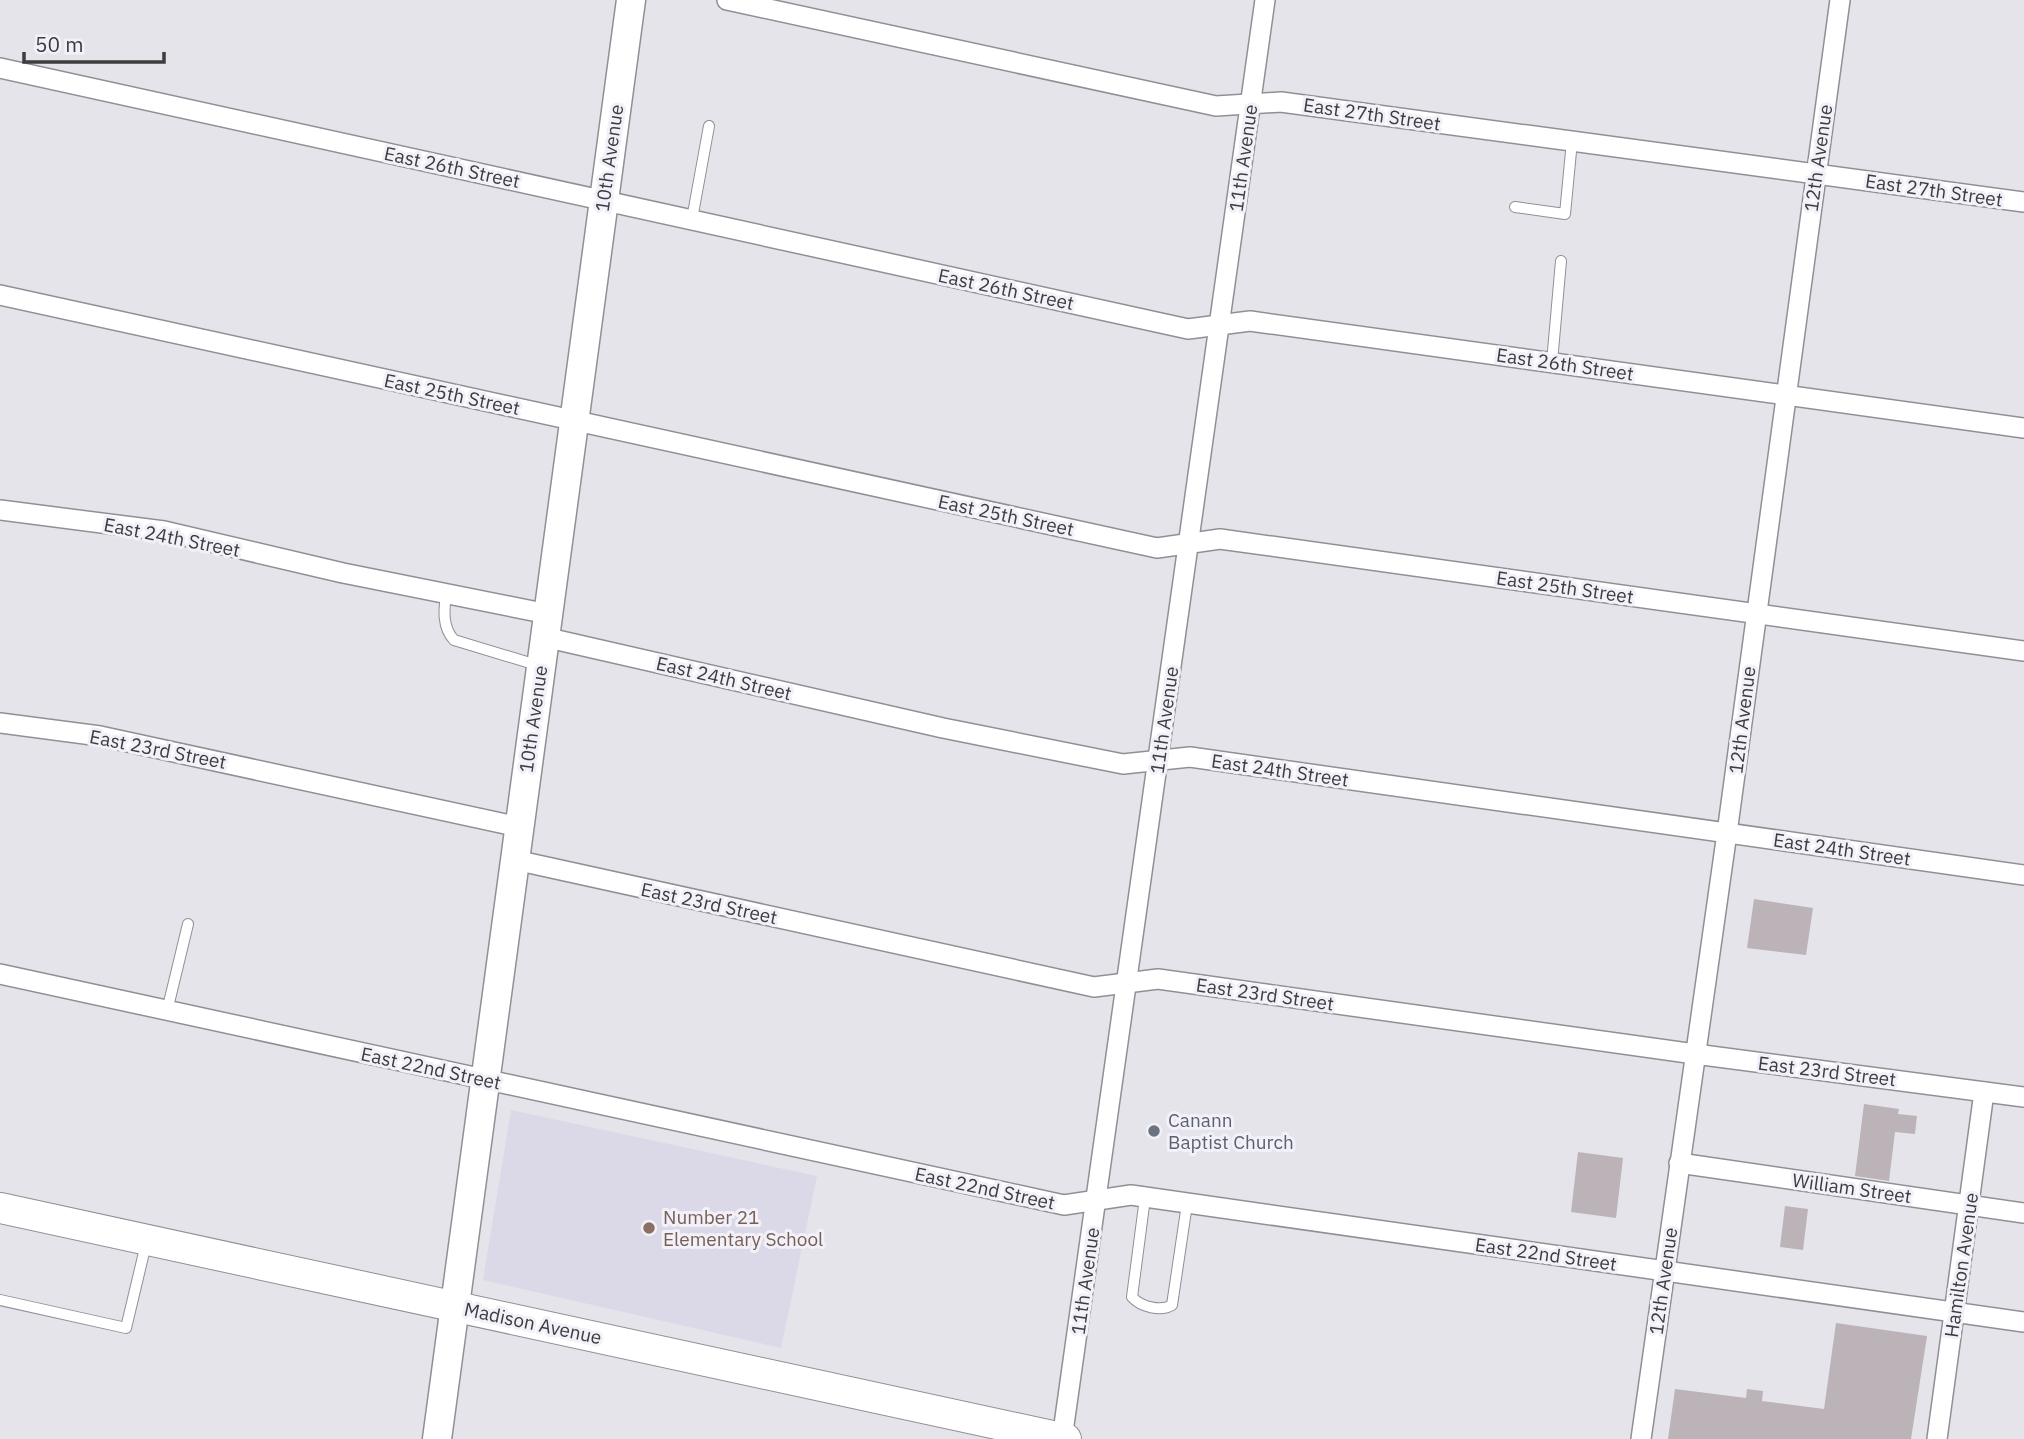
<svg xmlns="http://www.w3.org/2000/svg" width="2024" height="1439" font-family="'IBM Plex Sans',sans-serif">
	<rect width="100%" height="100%" fill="#e5e4eb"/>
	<polygon fill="#dbd9e8" points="511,1110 817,1176 781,1348 483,1280"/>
	<g fill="#bbb3b7">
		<polygon points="1754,899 1813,908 1806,955 1747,948"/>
		<polygon points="1864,1104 1899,1109 1898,1114 1917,1116 1915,1134 1895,1132 1889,1181 1855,1176"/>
		<polygon points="1578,1152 1623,1158 1616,1218 1571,1212"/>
		<polygon points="1785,1206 1808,1209 1803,1250 1780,1247"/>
		<polygon points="1836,1323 1927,1336 1911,1439 1668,1439 1675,1389 1746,1398 1747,1389 1763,1391 1762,1401 1824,1409"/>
	</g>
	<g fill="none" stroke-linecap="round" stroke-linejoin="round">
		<g stroke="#918f96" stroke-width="12">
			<g id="service">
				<polyline points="1515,207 1565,214 1572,141"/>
				<polyline points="692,219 709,126"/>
				<polyline points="1552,362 1561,261"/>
				<path d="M446,594C444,610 442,627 454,640L540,666"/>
				<polyline points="167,1011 188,924"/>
				<path d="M1145,1198L1132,1297C1141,1307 1161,1312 1172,1305L1187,1204"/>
				<polyline points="0,1300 126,1328 146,1244"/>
			</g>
		</g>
		<g stroke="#918f96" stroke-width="22">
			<g id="minor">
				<polyline points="727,0 1216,106 1281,102 2024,202"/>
				<polyline points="0,68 1188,329 1250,321 2024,428"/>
				<polyline points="0,295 1157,548 1220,539 2024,651"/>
				<polyline points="0,510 164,531 343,573 548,614"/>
				<polyline points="544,637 943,728 1123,764 1190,757 2024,875"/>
				<polyline points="0,723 100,736 519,827"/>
				<polyline points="515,860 1094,987 1158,979 1695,1054 2024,1097"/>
				<polyline points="0,974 1064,1205 1131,1195 2024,1322"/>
				<polyline points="1679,1163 2024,1213"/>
				<polyline points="1062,1439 1265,0"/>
				<polyline points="1641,1439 1727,833 1840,0"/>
				<polyline points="1937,1439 1984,1092"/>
			</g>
		</g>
		<g stroke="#918f96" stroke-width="31">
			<polyline id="secondary" points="437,1439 631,0"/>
		</g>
		<g stroke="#918f96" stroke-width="32">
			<polyline id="primary" points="0,1208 1066,1439"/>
		</g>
		<use href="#service" stroke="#fff" stroke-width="10"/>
		<use href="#minor" stroke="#fff" stroke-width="19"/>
		<use href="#secondary" stroke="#fff" stroke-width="28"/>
		<use href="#primary" stroke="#fff" stroke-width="30"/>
	</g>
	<circle fill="#6b7280" stroke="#f2f1f9" stroke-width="2.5" cx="1154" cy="1131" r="7"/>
	<circle fill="#8d6e63" stroke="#f2f1f9" stroke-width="2.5" cx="649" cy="1228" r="7"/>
	<g text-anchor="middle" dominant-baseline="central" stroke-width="6" stroke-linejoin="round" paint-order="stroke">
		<g font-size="19" fill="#3d3c3f" stroke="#f2f1f9">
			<text transform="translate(1372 114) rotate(8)">East 27th Street</text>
			<text transform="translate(609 158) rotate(-82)">10th Avenue</text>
			<text transform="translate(1243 158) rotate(-82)">11th Avenue</text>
			<text transform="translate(1818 158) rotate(-82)">12th Avenue</text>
			<text transform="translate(452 167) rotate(12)">East 26th Street</text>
			<text transform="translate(1934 190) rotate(8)">East 27th Street</text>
			<text transform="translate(1006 289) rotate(12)">East 26th Street</text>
			<text transform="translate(1565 364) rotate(8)">East 26th Street</text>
			<text transform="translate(452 394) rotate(12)">East 25th Street</text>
			<text transform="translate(1006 515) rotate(12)">East 25th Street</text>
			<text transform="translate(172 537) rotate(11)">East 24th Street</text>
			<text transform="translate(1565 587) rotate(8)">East 25th Street</text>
			<text transform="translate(724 678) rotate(13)">East 24th Street</text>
			<text transform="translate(533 719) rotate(-82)">10th Avenue</text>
			<text transform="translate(1164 720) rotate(-82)">11th Avenue</text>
			<text transform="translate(1742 720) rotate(-83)">12th Avenue</text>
			<text transform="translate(158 749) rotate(11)">East 23rd Street</text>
			<text transform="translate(1280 770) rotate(8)">East 24th Street</text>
			<text transform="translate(1842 849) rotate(8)">East 24th Street</text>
			<text transform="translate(709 903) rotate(12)">East 23rd Street</text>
			<text transform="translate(1265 994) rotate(8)">East 23rd Street</text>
			<text transform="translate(431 1068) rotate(12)">East 22nd Street</text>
			<text transform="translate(1827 1071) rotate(7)">East 23rd Street</text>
			<text transform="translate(985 1188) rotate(12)">East 22nd Street</text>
			<text transform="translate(1852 1188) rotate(8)">William Street</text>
			<text transform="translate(1546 1254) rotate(8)">East 22nd Street</text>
			<text transform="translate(1961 1265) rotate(-82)">Hamilton Avenue</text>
			<text transform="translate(1085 1281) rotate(-82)">11th Avenue</text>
			<text transform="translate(1663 1281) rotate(-82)">12th Avenue</text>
			<text transform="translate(533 1323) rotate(12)">Madison Avenue</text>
		</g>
		<g font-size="19" fill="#5b616d" stroke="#f2f1f9" text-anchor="start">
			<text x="1168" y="1120">Canann<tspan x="1168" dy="22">Baptist Church</tspan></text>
		</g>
		<g font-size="19" fill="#785e54" stroke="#f2f1f9" text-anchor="start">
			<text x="663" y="1217">Number 21<tspan x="663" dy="22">Elementary School</tspan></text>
		</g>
	</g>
	<path d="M24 52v10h140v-10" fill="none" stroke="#3d3c3f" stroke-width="3.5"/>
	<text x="35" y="52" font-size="21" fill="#3d3c3f" stroke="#f2f1f9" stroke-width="5" paint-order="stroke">50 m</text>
</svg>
